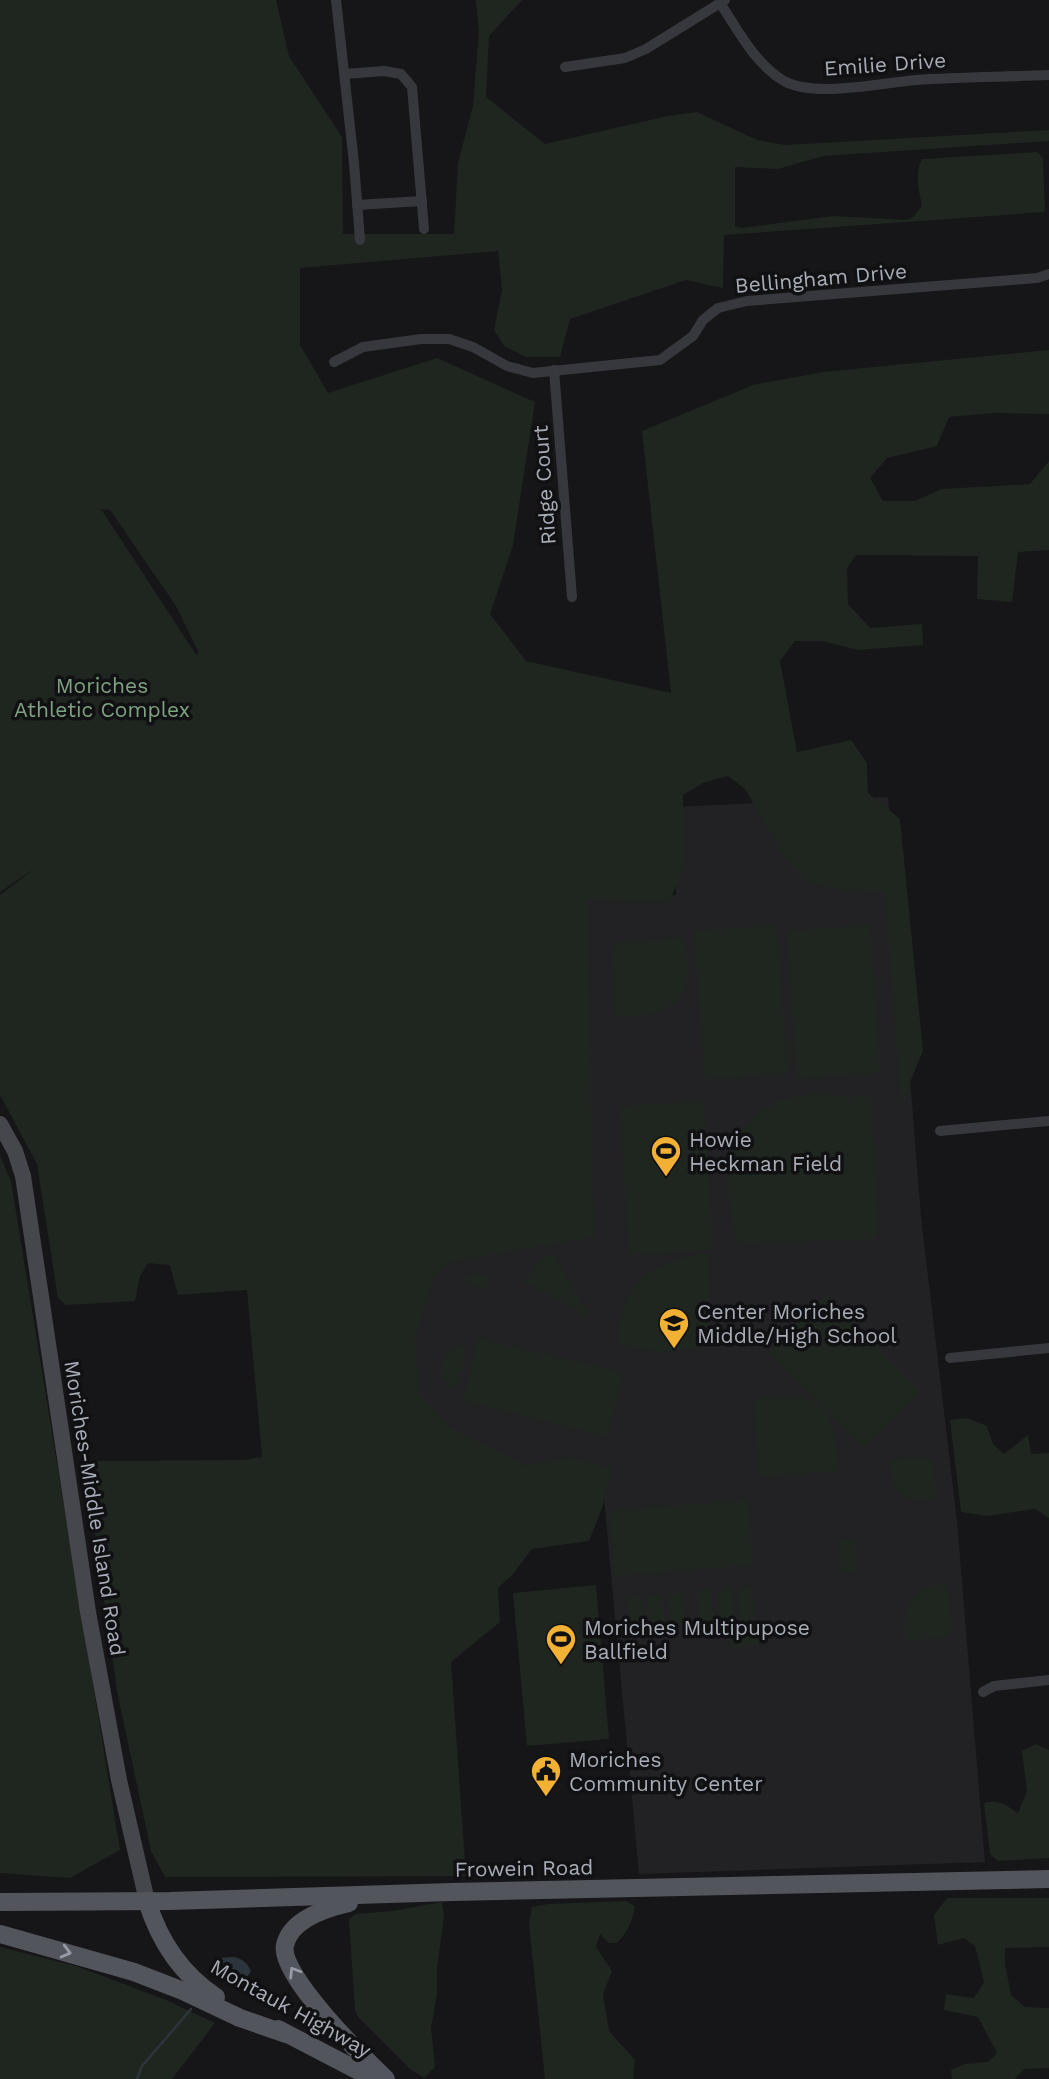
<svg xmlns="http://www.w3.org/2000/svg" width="1049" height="2079" font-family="'Work Sans',sans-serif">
	<rect width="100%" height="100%" fill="#161618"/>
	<polygon fill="#222225" points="888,797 921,1217 957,1521 985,1862 639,1874 602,1477 417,1447 405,1253 574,900 676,895 674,807"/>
	<g fill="#1e261f" fill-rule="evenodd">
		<path d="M0,0H276L289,56L342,137L343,234H454L458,163L473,106L479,32L476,0H522L489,36L486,97L545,144L668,116L697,112L757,140L785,145L1049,130V141L823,156L778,169L735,167V226L742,228L833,216L907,220L913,217L922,206C919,191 914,173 922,159L1038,152L1043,159L1045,212L724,235L723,288L686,280L570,319L560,357H526L504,346L494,330L502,290L498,251L300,268V345L328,393L437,358L535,402L513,545L490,614L526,661L671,693L642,431L753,385L823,372L1049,350V414L994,413L949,417L937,446L887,458L870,478L883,501H915L941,489L1030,484L1049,461V550L1018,552L1012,602L977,599L978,556L856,555L847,568L848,604L870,628L922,624L923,645L858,650L822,641H795L780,661L797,752L851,740L867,763L868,793L900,819L923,1051L901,1103L885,892L839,890L802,879L780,849L745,789L728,776L703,783L683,795L684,865L670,901L587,900L594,1237L450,1262L433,1279L415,1339L419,1392L451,1428L526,1465L570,1458L612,1467L602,1508L589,1541L532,1549L512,1575L498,1588L500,1622L451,1662L466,1876L165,1877L151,1851L117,1691L88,1486L80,1466L91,1461L244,1460L262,1457L247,1290L178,1295L170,1265L148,1263L140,1276L135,1301L66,1305L58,1298L37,1164L0,1095V895L37,867L0,892ZM101,509L110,510L176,606L198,651L197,656Z"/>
		<polygon points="776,925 788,1073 705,1079 694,931"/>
		<polygon points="870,925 880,1073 797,1078 787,931"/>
		<path d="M685,938C686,950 689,965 687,977C682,1016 646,1015 615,1017L612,949L616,943Z"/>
		<polygon points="813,1093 854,1097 871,1096 878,1233 875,1239 737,1244 729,1200 728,1164 738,1136 756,1115 780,1100"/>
		<polygon points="704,1101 713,1250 629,1255 620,1106"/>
		<polygon points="0,1156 11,1181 120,1850 70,1878 0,1873"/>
		<path d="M708,1253L711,1342L707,1347L664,1352L619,1345C619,1336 618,1326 621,1317C632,1275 667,1257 708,1253Z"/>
		<polygon points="553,1254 584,1307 587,1309 588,1313 585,1316 581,1315 579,1311 524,1282 542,1259"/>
		<polygon points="488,1273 489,1281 487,1289 461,1281 461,1277"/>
		<polygon points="826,1295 922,1391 864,1448 768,1352"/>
		<polygon points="478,1338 623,1373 607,1437 463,1401"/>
		<path d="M461,1347H466L462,1363L466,1365L464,1372L461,1371L457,1388C446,1383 441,1377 441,1365L449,1351Z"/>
		<path d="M789,1397C795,1398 805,1397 811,1400C838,1412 836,1447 838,1471L764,1477L758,1472L754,1399Z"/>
		<polygon points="967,1418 987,1426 993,1444 1004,1454 1028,1435 1031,1454 1049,1453 1049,1518 1035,1509 987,1516 961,1512 950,1420"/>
		<path d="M928,1458L933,1462L936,1499C902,1501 892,1496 890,1460Z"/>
		<polygon points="748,1500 753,1565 615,1576 609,1511"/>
		<polygon points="854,1538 857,1572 842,1574 838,1540"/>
		<polygon points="596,1585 609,1739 527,1746 513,1593"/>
		<path d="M933,1585H947L953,1631L947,1637L906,1641C903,1613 904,1597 933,1585Z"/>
		<polygon points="752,1587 755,1619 740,1620 738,1588"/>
		<polygon points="732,1588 734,1620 720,1621 717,1590"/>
		<polygon points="711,1590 714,1622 699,1623 697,1591"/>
		<polygon points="682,1593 685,1624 670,1625 668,1594"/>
		<polygon points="662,1594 665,1626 650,1627 648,1595"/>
		<polygon points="642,1596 644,1627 630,1629 627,1597"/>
		<polygon points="758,1633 759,1646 729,1648 728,1636"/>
		<path d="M1036,1744L1049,1750V1858L998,1861L990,1854L984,1803C1000,1799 1006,1805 1018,1813L1027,1791L1022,1751Z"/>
		<polygon points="947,1898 1049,1898 1049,1947 1005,1948 1005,1964 1011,1995 1025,2007 1049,2008 1049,2068 1024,2069 1015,2079 952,2079 951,2070 965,2064 988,2062 997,2053 978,2017 944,2010 946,1994 974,1998 984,1982 975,1946 964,1938 938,1945 934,1915"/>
		<path d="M626,1901L635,1906C633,1921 627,1932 617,1943H609L600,1934L596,1947L612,1971L603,1994L609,2031L635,2060L633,2077L634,2079H545L529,1924L532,1907L548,1904Z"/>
		<polygon points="442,1902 444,1916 437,1968 437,1994 431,2028 435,2067 424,2078 410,2069 359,2018 355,2011 349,1919 356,1914 392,1911"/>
		<polygon points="0,1947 76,1966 166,2000 215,2023 172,2079 0,2079"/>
	</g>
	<path fill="#2c353c" d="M233,1957C242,1958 247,1963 251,1971C243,1987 225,1982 215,1971L217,1961L220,1958Z"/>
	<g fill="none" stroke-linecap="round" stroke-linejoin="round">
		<polyline stroke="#2c353c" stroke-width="2.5" points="137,2079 142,2066 191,2009"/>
		<g stroke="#37383d" stroke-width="10">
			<polyline points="336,0 354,163 360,240"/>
			<path d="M720,3C738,30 755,64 784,81C815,98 881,83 916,80C960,77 1005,77 1049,75"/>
			<polyline points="565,67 625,58 646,49 725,0"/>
			<polyline points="345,74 384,71 401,74 412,87 424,229"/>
			<polyline points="357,205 422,201"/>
			<polyline points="334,362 363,347 421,339 449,339 473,347 507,366 533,373 660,360 693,336 703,320 718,308 747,301 1037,278 1049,274"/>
			<polyline points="554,370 572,597"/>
			<polyline points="940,1131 1049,1121"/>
			<polyline points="950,1358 1049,1348"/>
			<polyline points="983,1692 994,1686 1049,1680"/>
		</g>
		<polyline stroke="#45474d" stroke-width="16" points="0,1124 15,1151 23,1176 88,1612 119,1780 147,1901"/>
		<g stroke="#53555c" stroke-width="18">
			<path d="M147,1901C159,1940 181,1974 216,1997"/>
			<polyline points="0,1902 170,1901 452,1892 1049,1879"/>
			<path d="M349,1903C327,1908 291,1919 285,1945C278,1974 364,2058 386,2079"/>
			<polyline points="0,1934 134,1972 183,1991 240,2018 286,2034"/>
			<polyline points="278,2029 374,2079"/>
		</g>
	</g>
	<defs><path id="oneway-chevron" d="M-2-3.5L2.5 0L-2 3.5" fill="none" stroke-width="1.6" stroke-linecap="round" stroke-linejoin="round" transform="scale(1.75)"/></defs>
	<g stroke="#979ba6">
		<use href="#oneway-chevron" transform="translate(66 1952) rotate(15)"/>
		<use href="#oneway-chevron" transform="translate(294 1972) rotate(-122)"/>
	</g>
	<defs>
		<g id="stadium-pin" transform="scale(1.575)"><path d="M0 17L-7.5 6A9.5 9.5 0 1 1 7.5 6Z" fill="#f2b134" stroke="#111113"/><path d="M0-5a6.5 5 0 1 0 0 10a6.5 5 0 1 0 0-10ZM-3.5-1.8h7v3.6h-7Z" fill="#111"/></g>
		<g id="school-pin" transform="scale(1.575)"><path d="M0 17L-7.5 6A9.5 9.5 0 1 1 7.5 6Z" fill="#f2b134" stroke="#111113"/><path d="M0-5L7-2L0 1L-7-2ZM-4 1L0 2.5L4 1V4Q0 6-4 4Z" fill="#111"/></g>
		<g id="civic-pin" transform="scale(1.575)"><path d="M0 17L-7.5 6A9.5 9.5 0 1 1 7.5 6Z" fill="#f2b134" stroke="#111113"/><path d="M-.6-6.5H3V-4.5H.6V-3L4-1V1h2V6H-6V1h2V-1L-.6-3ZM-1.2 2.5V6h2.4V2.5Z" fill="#111"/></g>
	</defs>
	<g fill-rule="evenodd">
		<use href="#stadium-pin" x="666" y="1151"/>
		<use href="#school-pin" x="674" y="1323"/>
		<use href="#stadium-pin" x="561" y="1639"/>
		<use href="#civic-pin" x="546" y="1771"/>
	</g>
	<g text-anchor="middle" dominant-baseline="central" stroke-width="7" stroke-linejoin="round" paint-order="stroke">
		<g font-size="21" fill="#a8adb8" stroke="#111113">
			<text transform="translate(885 64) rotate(-4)">Emilie Drive</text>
			<text transform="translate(821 278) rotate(-5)">Bellingham Drive</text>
			<text transform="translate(544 485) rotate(-94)">Ridge Court</text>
			<text transform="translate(95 1508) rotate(81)">Moriches-Middle Island Road</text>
			<text transform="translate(524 1868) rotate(-1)">Frowein Road</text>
			<text transform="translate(291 2008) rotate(29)">Montauk Highway</text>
		</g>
		<g font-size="21" fill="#7fa381" stroke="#111113">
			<text x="102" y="685">Moriches<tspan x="102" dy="24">Athletic Complex</tspan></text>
		</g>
		<g font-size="21" fill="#a8adb8" stroke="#111113" text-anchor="start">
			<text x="689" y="1139">Howie<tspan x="689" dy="24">Heckman Field</tspan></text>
			<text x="697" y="1311">Center Moriches<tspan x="697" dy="24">Middle/High School</tspan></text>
			<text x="584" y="1627">Moriches Multipupose<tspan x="584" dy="24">Ballfield</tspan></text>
			<text x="569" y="1759">Moriches<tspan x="569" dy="24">Community Center</tspan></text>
		</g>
	</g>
</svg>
